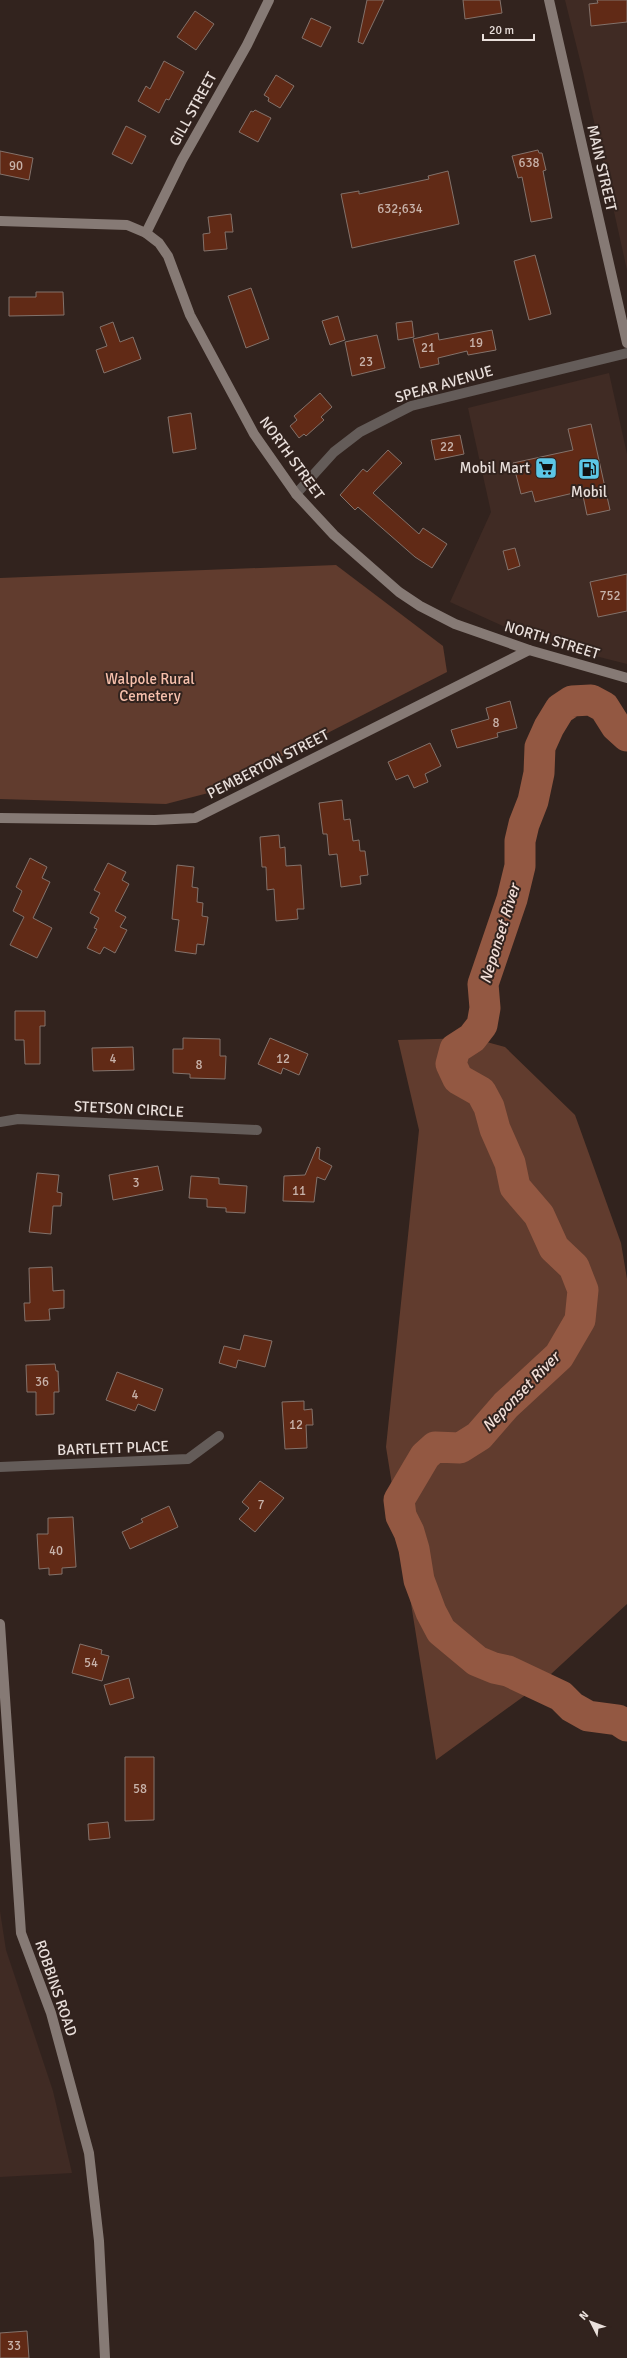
<svg xmlns="http://www.w3.org/2000/svg" width="627" height="2358" font-family="Signika,sans-serif">
	<rect width="100%" height="100%" fill="#32231e"/>
	<g fill="#402b24">
		<polygon points="565,0 627,0 627,270 583,72"/>
		<polygon points="609,373 627,454 627,664 536,641 450,602 491,512 468,408"/>
		<polygon points="0,1911 6,1950 53,2091 72,2173 0,2177"/>
	</g>
	<g fill="#613c2e">
		<polygon points="336,565 443,646 447,672 212,792 166,804 0,799 0,578"/>
		<polygon points="472,1038 505,1047 575,1115 621,1243 627,1279 627,1604 538,1686 436,1760 386,1447 419,1130 398,1040"/>
	</g>
	<g fill="none" stroke-linecap="round" stroke-linejoin="round">
		<polyline stroke="#935842" stroke-width="31" points="627,736 616,726 604,707 591,700 572,701 560,709 549,727 540,747 539,773 533,801 524,824 520,841 520,866 512,899 483,984 485,1008 482,1025 472,1038 455,1049 451,1064 458,1079 481,1092 489,1107 495,1129 510,1163 515,1187 539,1215 554,1248 574,1267 583,1290 580,1320 559,1356 506,1405 479,1436 460,1448 435,1447 425,1456 399,1500 401,1516 409,1532 414,1549 419,1580 431,1612 441,1631 477,1661 494,1668 508,1671 561,1696 572,1707 588,1716 618,1720 627,1726"/>
	</g>
	<g fill="#612a16" stroke="#83726b">
		<polygon points="367,0 384,0 363,44 358,42"/>
		<polygon points="463,0 500,0 502,13 465,19"/>
		<polygon points="597,0 627,0 627,22 591,26 589,4 598,3"/>
		<polygon points="195,11 214,24 196,50 177,37"/>
		<polygon points="311,18 331,27 321,47 302,38"/>
		<polygon points="164,61 184,72 169,100 166,99 159,113 138,101 146,86 150,89"/>
		<polygon points="276,75 294,86 280,108 268,101 269,98 264,95"/>
		<polygon points="255,110 271,118 258,142 239,132 251,111 253,112"/>
		<polygon points="126,126 146,136 132,164 112,154"/>
		<polygon points="538,150 539,153 542,153 546,170 543,171 552,218 531,222 522,177 518,178 512,156"/>
		<polygon points="0,151 33,158 29,180 0,174"/>
		<polygon points="448,171 459,224 352,248 341,194 359,191 359,194 429,179 428,176"/>
		<polygon points="231,214 233,232 225,232 227,249 204,251 203,234 210,233 208,217"/>
		<polygon points="535,255 551,314 529,320 514,261"/>
		<polygon points="251,288 269,339 246,348 228,296"/>
		<polygon points="36,292 63,292 64,315 9,316 9,297 36,297"/>
		<polygon points="338,316 345,340 330,345 322,321"/>
		<polygon points="412,321 414,337 398,340 396,323"/>
		<polygon points="113,322 120,342 133,337 141,359 104,373 96,350 107,346 100,327"/>
		<polygon points="492,330 496,350 468,355 467,351 438,358 439,364 420,368 413,339 438,333 439,340"/>
		<polygon points="377,335 385,368 352,376 345,342"/>
		<polygon points="320,393 332,407 321,417 324,420 306,436 304,434 299,438 290,426 297,420 294,416"/>
		<polygon points="191,413 196,449 173,453 168,417"/>
		<polygon points="591,424 610,510 587,515 582,491 535,502 532,491 521,494 513,463 573,450 568,429"/>
		<polygon points="460,435 464,454 435,460 431,440"/>
		<polygon points="388,450 402,463 373,493 419,534 423,528 447,544 432,568 415,557 358,507 355,510 340,495 363,469 367,472"/>
		<polygon points="515,548 520,566 508,570 503,551"/>
		<polygon points="627,574 627,611 598,617 590,582"/>
		<polygon points="510,701 517,728 497,733 498,737 457,748 451,730 489,719 486,708"/>
		<polygon points="430,743 441,766 425,774 428,782 414,788 408,775 396,780 388,762"/>
		<polygon points="342,800 344,820 350,819 353,841 359,840 360,851 365,851 368,875 360,876 361,884 341,887 337,854 329,855 327,834 323,834 319,803"/>
		<polygon points="279,835 280,848 285,847 286,866 301,865 304,909 297,909 298,919 276,921 274,889 267,890 266,867 262,867 260,837"/>
		<polygon points="30,858 47,867 42,878 50,882 33,918 52,928 37,958 10,945 24,917 13,911 22,891 16,887"/>
		<polygon points="108,863 126,872 122,880 129,884 115,911 126,917 120,927 127,930 115,953 104,947 100,954 87,948 97,929 94,928 99,918 90,913 100,893 94,890"/>
		<polygon points="177,865 194,867 192,887 198,888 197,902 203,903 202,916 208,917 204,945 197,944 196,954 175,951 179,920 172,919"/>
		<polygon points="15,1011 45,1011 45,1026 40,1026 40,1064 25,1064 24,1040 15,1040"/>
		<polygon points="183,1038 220,1039 220,1056 226,1056 225,1079 190,1078 190,1074 173,1073 173,1049 183,1049"/>
		<polygon points="270,1038 308,1054 299,1075 283,1068 281,1074 258,1064"/>
		<polygon points="133,1047 134,1070 93,1071 92,1048"/>
		<polygon points="317,1147 320,1148 319,1159 332,1166 325,1180 317,1177 314,1202 283,1201 284,1176 305,1175"/>
		<polygon points="158,1166 163,1190 113,1200 109,1175"/>
		<polygon points="37,1173 59,1175 57,1192 62,1193 61,1206 53,1206 51,1234 29,1232"/>
		<polygon points="191,1176 219,1178 219,1184 247,1186 245,1213 226,1212 226,1208 207,1207 207,1199 189,1198"/>
		<polygon points="52,1267 53,1291 64,1290 64,1308 49,1309 50,1320 25,1321 24,1303 30,1303 29,1268"/>
		<polygon points="244,1335 272,1341 265,1367 238,1360 236,1368 219,1363 224,1346 240,1350"/>
		<polygon points="55,1364 56,1371 58,1371 59,1392 54,1392 54,1414 36,1415 36,1392 27,1392 26,1365"/>
		<polygon points="117,1372 163,1389 155,1411 138,1404 135,1411 106,1400"/>
		<polygon points="304,1401 304,1410 312,1409 313,1425 306,1425 307,1448 285,1449 282,1402"/>
		<polygon points="260,1481 284,1498 255,1532 239,1519 249,1508 242,1502"/>
		<polygon points="169,1506 178,1527 130,1549 122,1532 143,1522 141,1519"/>
		<polygon points="73,1517 76,1567 62,1568 62,1574 49,1575 49,1568 39,1569 37,1534 48,1534 48,1518"/>
		<polygon points="80,1644 102,1650 101,1654 109,1656 102,1681 72,1673"/>
		<polygon points="129,1678 134,1698 110,1705 104,1685"/>
		<polygon points="125,1757 154,1757 154,1820 125,1821"/>
		<polygon points="108,1822 110,1838 89,1840 88,1824"/>
		<polygon points="27,2331 29,2358 0,2358 0,2333"/>
	</g>
	<g fill="none" stroke-linecap="round" stroke-linejoin="round">
		<g stroke="#645c59" stroke-width="10">
			<polyline points="296,494 334,452 360,432 411,406 627,353"/>
			<polyline points="0,1122 18,1119 257,1130"/>
			<polyline points="0,1467 188,1459 219,1436"/>
		</g>
		<g stroke="#867a75" stroke-width="10">
			<polyline points="549,0 627,343"/>
			<polyline points="0,221 127,225 146,233 159,243 168,256 190,315 254,434 296,494 334,535 399,592 420,606 455,624 529,650 627,678"/>
			<polyline points="146,233 182,160 247,45 269,0"/>
			<polyline points="0,818 155,820 195,818 529,650"/>
			<polyline points="0,1624 21,1933 51,2013 89,2153 99,2241 105,2358"/>
		</g>
	</g>
	<defs>
		<g id="supermarket-square" transform="scale(1.15)"><rect x="-9" y="-9" width="18" height="18" rx="4" fill="#5cc7e7" stroke="#32231e"/><path d="M-6-5.5h2.5l.6 2H6L4.5 2H-2.5L-4.4-4H-6ZM-1.5 3.2a1.3 1.3 0 1 0 .1 0ZM3 3.2a1.3 1.3 0 1 0 .1 0Z" fill="#111"/></g>
		<g id="fuel-square" transform="scale(1.15)"><rect x="-9" y="-9" width="18" height="18" rx="4" fill="#5cc7e7" stroke="#32231e"/><path d="M-5.5-6h7V0h2V4h1.3V-2.5L3-4.5l.8-.8L6-3V5H2.5V1h-1V6h-7ZM-4.2-4.7v3.2H.2V-4.7Z" fill="#111"/></g>
	</defs>
	<g fill-rule="evenodd">
		<use href="#supermarket-square" x="546" y="468"/>
		<use href="#fuel-square" x="589" y="469"/>
	</g>
	<g text-anchor="middle" dominant-baseline="central" stroke-width="4" stroke-linejoin="round" paint-order="stroke">
		<g font-size="13" fill="#c7b2aa">
			<text x="529" y="163">638</text>
			<text x="16" y="166">90</text>
			<text x="400" y="209">632;634</text>
			<text x="476" y="343">19</text>
			<text x="428" y="348">21</text>
			<text x="366" y="362">23</text>
			<text x="447" y="447">22</text>
			<text x="610" y="596">752</text>
			<text x="496" y="723">8</text>
			<text x="113" y="1059">4</text>
			<text x="283" y="1059">12</text>
			<text x="199" y="1065">8</text>
			<text x="136" y="1183">3</text>
			<text x="299" y="1191">11</text>
			<text x="42" y="1382">36</text>
			<text x="135" y="1395">4</text>
			<text x="296" y="1425">12</text>
			<text x="261" y="1505">7</text>
			<text x="56" y="1551">40</text>
			<text x="91" y="1663">54</text>
			<text x="140" y="1789">58</text>
			<text x="14" y="2346">33</text>
		</g>
		<g font-size="15" fill="#e9dfdb" stroke="#32231e">
			<text transform="translate(193 109) rotate(-61)">GILL STREET</text>
			<text transform="translate(602 168) rotate(77)">MAIN STREET</text>
			<text transform="translate(444 384) rotate(-16)">SPEAR AVENUE</text>
			<text transform="translate(292 458) rotate(54)">NORTH STREET</text>
			<text transform="translate(552 640) rotate(17)">NORTH STREET</text>
			<text transform="translate(268 764) rotate(-27)">PEMBERTON STREET</text>
			<text transform="translate(129 1109) rotate(3)">STETSON CIRCLE</text>
			<text transform="translate(113 1448) rotate(-2)">BARTLETT PLACE</text>
			<text transform="translate(56 1988) rotate(71)">ROBBINS ROAD</text>
		</g>
		<g font-size="15" fill="#e9dfdb" stroke="#32231e" text-anchor="end">
			<text x="530" y="468">Mobil Mart</text>
			<text x="589" y="492" text-anchor="middle">Mobil</text>
		</g>
		<g font-size="15" fill="#f7c0ac" stroke="#32231e">
			<text x="150" y="679">Walpole Rural<tspan x="150" dy="17">Cemetery</tspan></text>
		</g>
		<g font-size="16" font-style="italic" fill="#f2dfd8" stroke="#32231e">
			<text transform="translate(500 934) rotate(-73)">Neponset River</text>
			<text transform="translate(521 1392) rotate(-46)">Neponset River</text>
		</g>
	</g>
	<g transform="translate(591 2322) rotate(312)" stroke="#32231e" stroke-width="3" paint-order="stroke">
	<path d="M0-3L7 15L0 10L-7 15Z" fill="#e9dfdb"/>
	<text y="-6" font-size="11" font-weight="bold" text-anchor="middle" fill="#e9dfdb">N</text>
	</g>
	<path d="M483 34v6h51v-6" fill="none" stroke="#e9dfdb" stroke-width="2"/>
	<text x="489" y="34" font-size="12" fill="#e9dfdb" stroke="#32231e" stroke-width="3" paint-order="stroke">20 m</text>
</svg>
